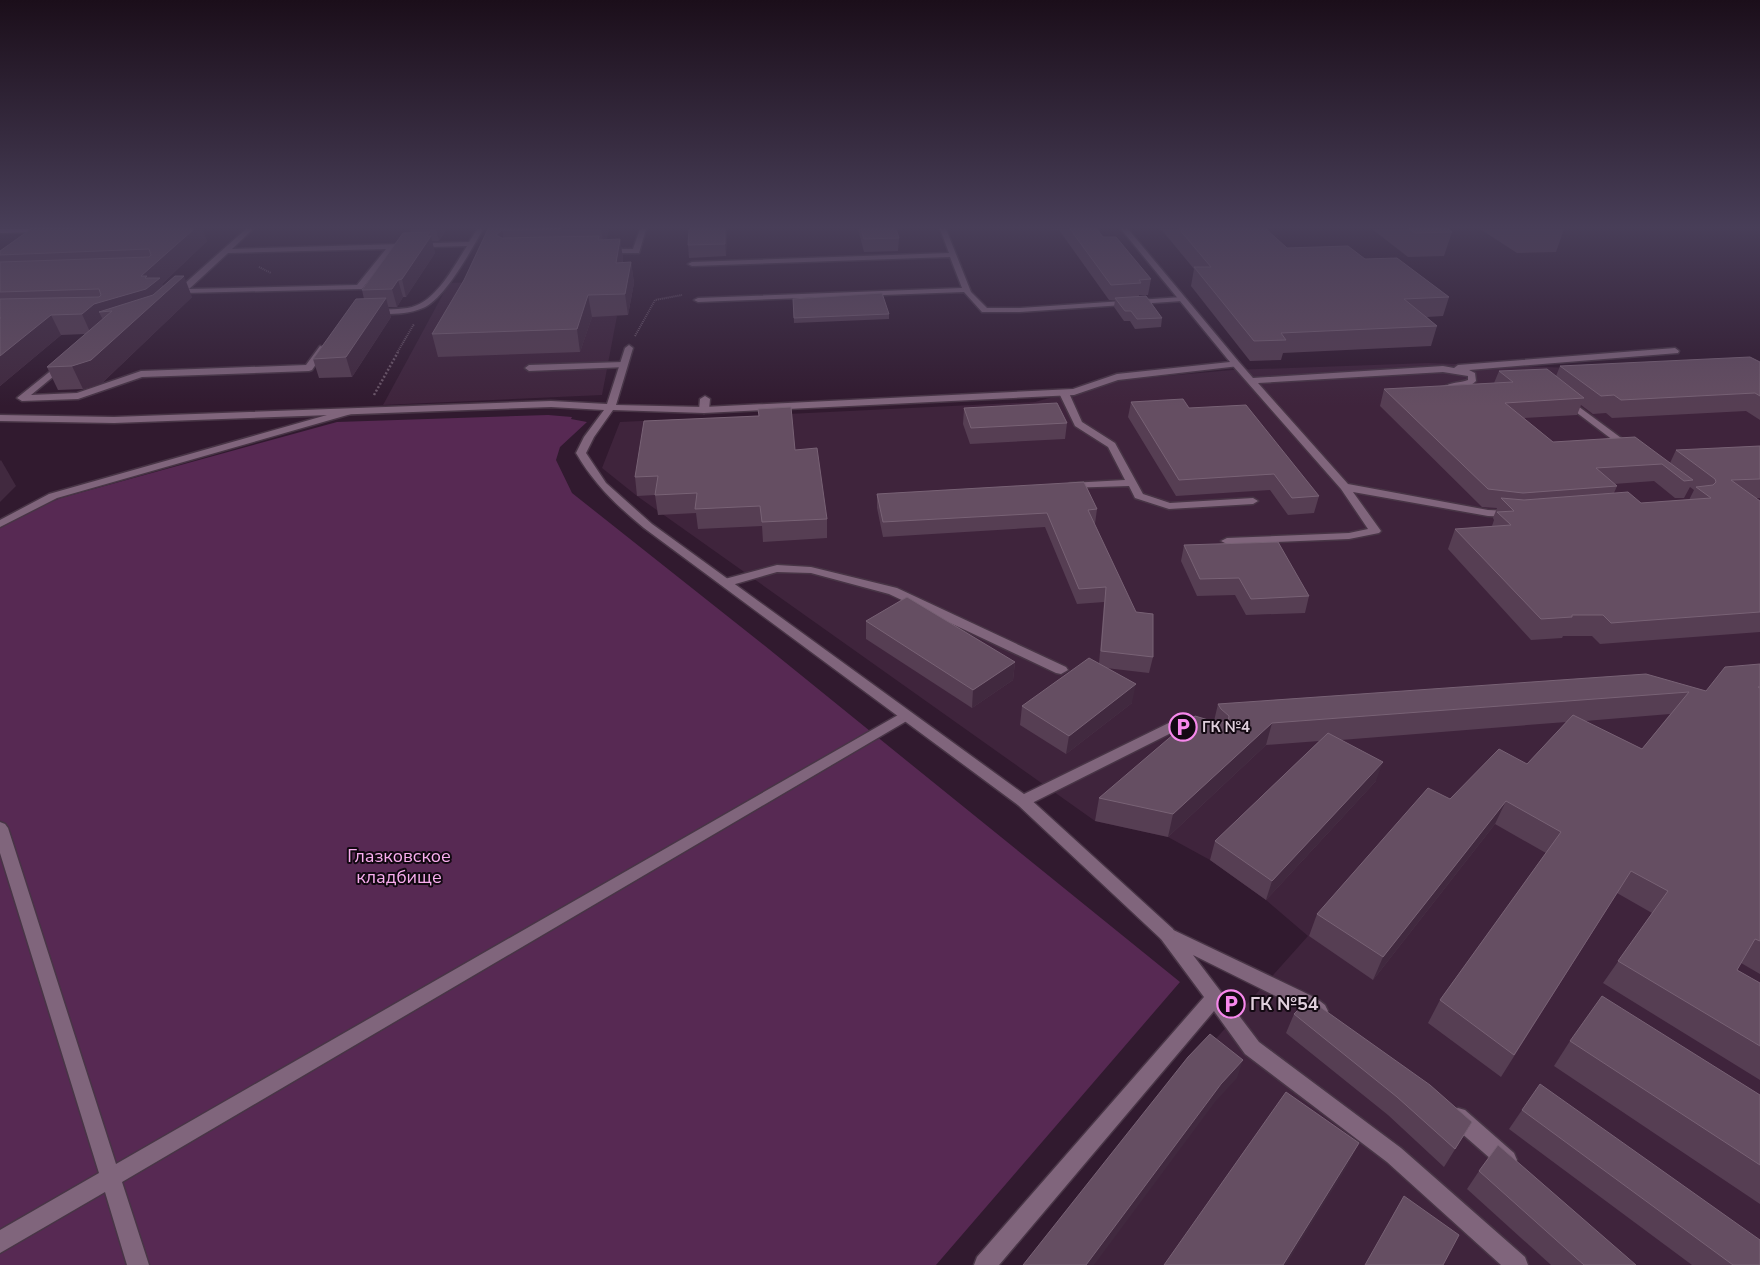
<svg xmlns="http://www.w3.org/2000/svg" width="1760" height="1265" font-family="'Nunito Sans',sans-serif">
	<rect width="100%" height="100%" fill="#311a2f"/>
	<g fill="#3f243c">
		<polygon points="523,280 617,316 602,395 383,405 449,283"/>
		<polygon points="1760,362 1760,1265 1033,1265 1204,1052 1308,936 1266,900 1210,860 1168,837 1095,821 637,496 602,468 620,422 1035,402 1110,381 1232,370 1428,363 1573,368"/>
	</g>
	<polygon fill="#572953" points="548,415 572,417 571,419 587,422 560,447 556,460 572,493 760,642 1180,982 936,1265 0,1265 0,528 27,511 61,498 337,422"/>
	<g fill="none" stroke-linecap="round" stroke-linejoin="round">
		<g stroke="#483546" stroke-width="3">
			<g id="lane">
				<path d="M246,229H253L232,249L469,242L477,229H483C472,249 444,300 423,308C407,315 390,314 373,314L369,312L373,310C386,309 400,310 412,307C437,300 454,266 467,246L394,248L362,289H359L184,293L179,298H173V294ZM386,249L357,285L189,289L228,253Z"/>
				<polygon points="640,229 646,229 639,253 606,253 602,251 606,249 633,249"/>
				<polygon points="940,229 946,229 971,292 987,308 1020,308 1182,297 1186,299 1182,301 1020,312 982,312 964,292 698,302 694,300 698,298 962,288 950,257 692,266 688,264 692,262 949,253"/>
				<polygon points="320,346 327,348 312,370 309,371 142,377 78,399 22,401 17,398 63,361 67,364 66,366 31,395 77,393 141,371 306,365"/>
				<path d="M1675,348L1679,351L1678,353L1469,370L1475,373L1476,381C1469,388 1453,393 1444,387C1450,382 1460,383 1468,380V376L1443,372L1258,383L1348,484L1488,510L1510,511L1515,514L1510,517L1488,516L1353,492L1381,531L1379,533L1349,539L1227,544L1221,541L1227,538L1349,533L1368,529L1341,489L1233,366V362H1239L1253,378L1443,366L1454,368L1458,365Z"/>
				<polygon points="623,362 626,363 626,367 529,371 525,368 529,365"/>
				<polygon points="1064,390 1069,393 1082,422 1115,443 1143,494 1170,503 1253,498 1258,501 1253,504 1169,509 1135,498 1129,486 1066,488 1065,486 1070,483 1125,480 1108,447 1075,426 1059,393"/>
				<polygon points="705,396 710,399 709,410 704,413 699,410 700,399"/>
				<polygon points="1567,398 1632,446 1632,450 1626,450 1564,403 1562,401"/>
				<polygon points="348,409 353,412 351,414 57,498 0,527 0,520 49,494"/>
				<polygon points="777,565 811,567 897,588 1066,667 1068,670 1061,674 1056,673 889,594 811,573 777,572 725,587 719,583 721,580"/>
				<polygon points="905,711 910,713 912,716 910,719 122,1182 149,1265 127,1265 105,1192 0,1253 0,1230 99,1173 0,853 0,822 5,824 8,828 116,1164"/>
				<polygon points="1183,716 1206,728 1208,731 1206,734 1196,734 1183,727 1028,805 1023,806 1018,805 1016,801 1018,797"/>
				<polygon points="1167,927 1316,998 1325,1005 1328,1011 1325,1017 1319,1019 1304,1010 1193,955 1259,1042 1401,1148 1525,1257 1528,1265 1501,1265 1387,1162 1245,1054 1214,1011 999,1265 974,1265 977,1257 1204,997 1161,939 1159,934 1161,929"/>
				<polygon points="1458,1108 1465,1110 1514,1153 1517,1160 1514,1167 1507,1170 1500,1167 1451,1124 1448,1117 1451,1110"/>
			</g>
		</g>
		<g stroke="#483546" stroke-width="3">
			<path id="street" d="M1121,229H1128L1239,362V366L1118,380L1074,395L704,413L613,410L594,437L586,453L606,483L652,524L1028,797L1173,929L1175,934L1173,939L1167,941L1161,939L1018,805L644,528C617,506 594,484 576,453L584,437L604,410L551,407L114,423L0,421V415L114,417L551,401L607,404L625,348L629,345L633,348L616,405L704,407L1073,389L1117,374L1230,362Z"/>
		</g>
		<g stroke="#483546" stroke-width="3">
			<polygon id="secondary" points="0,229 72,229 69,231 0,233"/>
		</g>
		<g stroke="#6c5769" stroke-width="2" stroke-dasharray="1 1" stroke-linecap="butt">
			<polyline points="259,267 271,273"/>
			<polyline points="635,336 655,300 682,295"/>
			<polyline points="397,353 414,324"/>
		</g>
		<polyline stroke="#6c5769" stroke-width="2.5" stroke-dasharray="2 2" stroke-linecap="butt" points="374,395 398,352"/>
		<use href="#lane" fill="#80657c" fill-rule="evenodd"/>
		<use href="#street" fill="#80657c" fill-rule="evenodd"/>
		<use href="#secondary" fill="#a4729e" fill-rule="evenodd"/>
	</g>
	<g fill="#563e53" fill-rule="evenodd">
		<polygon points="31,229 202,229 207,241 162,284 163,286 192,297 102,383 83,389 58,390 47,367 85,334 61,335 0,386 0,251"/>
		<polygon points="410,229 444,229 445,231 439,241 432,241 435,253 406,297 403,297 397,307 388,307 391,317 352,377 319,378 313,359 364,299 362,290 411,233"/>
		<polygon points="488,229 609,229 606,240 620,239 623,259 623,263 631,262 634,283 628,315 592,317 580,352 438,357 432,334 464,280"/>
		<polygon points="727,229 726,256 689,258 688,245"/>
		<polygon points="858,229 896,229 899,238 898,251 864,252"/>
		<polygon points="1052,229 1097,229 1103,237 1151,279 1148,295 1139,295 1139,297 1162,318 1161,327 1135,329 1130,321 1124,321 1114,307 1115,300 1109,300 1059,230 1053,230"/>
		<polygon points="1161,229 1266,229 1287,248 1365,259 1449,297 1443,316 1427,317 1437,326 1431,346 1283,353 1281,360 1250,361 1191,286 1194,269"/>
		<polygon points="1372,229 1448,229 1452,232 1444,256 1408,257"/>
		<polygon points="1480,229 1564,229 1556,252 1517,253"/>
		<polygon points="793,299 889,314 889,319 794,323"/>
		<path d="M1760,362V420L1746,411L1612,418L1606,413L1593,414L1581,405L1577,415L1524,418L1553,442L1670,463L1676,450L1760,446V498H1756L1760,501V632L1600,644L1592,636H1563L1562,638L1531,640L1448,549L1455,529L1492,526L1494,520L1493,518L1497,508L1482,507L1380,406L1384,389L1494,383L1499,371L1556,376L1560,366ZM1654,481L1675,498H1684L1690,487L1694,490L1689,500L1641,503L1614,493L1617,486L1614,484Z"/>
		<polygon points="1131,402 1189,408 1319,496 1314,513 1288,515 1270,490 1176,496 1128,417"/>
		<polygon points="964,408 1067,423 1065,439 970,444 963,424"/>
		<polygon points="795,450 827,519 827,538 763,542 762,526 698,529 696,513 658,515 655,495 637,496 635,477"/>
		<polygon points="877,494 1097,509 1095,524 1094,524 1153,657 1149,673 1106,668 1132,703 1066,754 1020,725 1022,706 1099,664 1104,602 1077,604 1045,527 883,537 877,508"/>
		<polygon points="1184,545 1309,596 1305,613 1246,615 1235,595 1197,596 1181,561"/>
		<polygon points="866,621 1015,662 1013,680 972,708 866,639"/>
		<path d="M1760,664V974L1741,963L1737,970L1760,983V1080L1603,983L1652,913L1617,893L1501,1077L1428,1023L1440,1000L1546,853L1495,824L1373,980L1309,936L1317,914L1450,799L1527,764L1566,722L1341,740L1376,781L1266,900L1210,860L1215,841L1319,741L1266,745L1168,837L1095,821L1099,798L1214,721L1218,704L1706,691ZM1670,714L1642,749L1585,721Z"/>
		<polygon points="1294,1014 1472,1122 1444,1167 1388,1115 1286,1033"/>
		<polygon points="1570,1041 1760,1095 1760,1204 1554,1066"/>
		<polygon points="1522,1110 1760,1265 1692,1265 1509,1129"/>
		<polygon points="1479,1171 1636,1265 1551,1265 1467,1189"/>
	</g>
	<g fill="#41293f">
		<polygon points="194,229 202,229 207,241 162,284 166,292 184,276 192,297 102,383 83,389 72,366 91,360 143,312 116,320 112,311 99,312 105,324 91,334 82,314 94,304 146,289 147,289 141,276"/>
		<polygon points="436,229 444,229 445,231 439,241"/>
		<polygon points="601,229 609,229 604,248"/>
		<polygon points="725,229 727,229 726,256 725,244"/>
		<polygon points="502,230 506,250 496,235"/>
		<polygon points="430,232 435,253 406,297 402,279"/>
		<polygon points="620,239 623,259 619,284 616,263"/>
		<polygon points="631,262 634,283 628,315 625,294"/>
		<polygon points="398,280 403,297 397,307 392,289"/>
		<polygon points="588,295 592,317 580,352 577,329"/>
		<polygon points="386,298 391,317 352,377 346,357"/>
		<polygon points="51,315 61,335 0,386 0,356"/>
		<polygon points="1,460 16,486 0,502 0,461"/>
		<polygon points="1015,662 1013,680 972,708 973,690"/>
		<polygon points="1136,684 1132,703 1066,754 1069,736"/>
		<polygon points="1272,723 1266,745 1168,837 1173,814"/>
		<polygon points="1383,762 1376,781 1266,900 1272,881"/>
		<polygon points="1506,801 1495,824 1373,980 1383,957"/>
		<polygon points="1243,1060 1237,1078 1215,1102 1094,1265 1086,1265 1221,1084"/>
		<polygon points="1359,1143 1347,1167 1286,1265 1283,1265"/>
	</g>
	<g fill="#654e62" stroke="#786275">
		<polygon points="31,229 194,229 141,276 147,276 145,278 160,278 146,289 94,304 82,314 51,315 0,356 0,318 1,318 0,318 0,299 99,297 101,295 99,289 0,292 0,262 149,257 151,255 149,249 0,255 0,251"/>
		<polygon points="488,229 561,229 502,230 496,235 502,238 599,236 598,240 620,239 616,263 631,262 625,294 588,295 577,329 432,334 464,280"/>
		<polygon points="689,229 725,229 725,244 688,245"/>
		<polygon points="861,229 896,229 899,238 864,239"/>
		<polygon points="1070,229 1097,229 1103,237 1116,237 1151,279 1139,280 1141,283 1111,285"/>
		<polygon points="1179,229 1266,229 1287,248 1348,246 1365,259 1397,258 1449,297 1404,299 1437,326 1281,333 1286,340 1254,341 1194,267 1211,267"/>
		<polygon points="1409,229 1448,229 1452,232 1415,233"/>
		<polygon points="430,232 427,236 431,236 402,279 398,280 392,289 362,290 403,233"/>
		<polygon points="175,276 184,276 91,360 72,366 47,367 112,311 99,312 153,295"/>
		<polygon points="882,293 889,314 794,318 793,299"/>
		<polygon points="1146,296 1162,318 1137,319 1131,311 1125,311 1115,298"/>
		<polygon points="386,298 346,357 313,359 356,299"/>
		<polygon points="1750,357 1760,362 1760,396 1755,393 1621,400 1614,395 1601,396 1560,366"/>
		<polygon points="1547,369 1584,398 1505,403 1553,442 1635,437 1693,480 1684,481 1662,464 1596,468 1617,486 1523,493 1488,489 1384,389 1513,382 1499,371"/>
		<polygon points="1183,399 1189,408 1246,405 1319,496 1292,498 1274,474 1179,480 1131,402"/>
		<polygon points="1057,403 1067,423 971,428 964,408"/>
		<polygon points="791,407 795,450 817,448 827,519 762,522 760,506 695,509 697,493 655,495 658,476 635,477 644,421 759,416 758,409"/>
		<polygon points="1760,446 1760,479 1731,480 1760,501 1760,612 1611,623 1603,615 1572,615 1572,617 1541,619 1455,529 1511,525 1497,512 1514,511 1501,498 1524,500 1628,492 1641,503 1711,498 1696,487 1713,485 1716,482 1715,479 1676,450"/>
		<polygon points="1084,482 1097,509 1088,510 1136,612 1153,614 1153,657 1101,651 1106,587 1079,589 1047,513 883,522 877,494"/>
		<polygon points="1278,542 1309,596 1251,599 1239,578 1200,579 1184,545"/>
		<polygon points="907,597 1015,662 973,690 866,621"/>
		<polygon points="1089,658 1136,684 1069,736 1022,706"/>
		<polygon points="1760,664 1760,687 1758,687 1760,688 1760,941 1755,939 1737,970 1760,983 1760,1046 1618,961 1668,891 1631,871 1514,1055 1440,1000 1561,832 1506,801 1383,957 1317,914 1428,788 1450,799 1499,749 1527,764 1573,715 1642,749 1689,692 1272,723 1173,814 1099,798 1195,716 1215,722 1228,722 1229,716 1221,709 1218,704 1646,674 1706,691 1725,667"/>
		<polygon points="1328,733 1383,762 1272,881 1215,841"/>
		<polygon points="1602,996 1760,1095 1760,1165 1570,1041"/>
		<polygon points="1309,999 1430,1085 1472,1122 1455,1149 1397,1097 1294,1014"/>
		<polygon points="1210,1034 1243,1060 1221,1084 1086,1265 1023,1265 1188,1057"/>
		<polygon points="1540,1084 1760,1240 1760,1265 1733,1265 1522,1110"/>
		<polygon points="1286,1092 1359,1143 1283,1265 1164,1265"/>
		<polygon points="1498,1145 1636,1265 1584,1265 1479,1171"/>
		<polygon points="1404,1196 1459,1235 1443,1265 1365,1265"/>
	</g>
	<linearGradient id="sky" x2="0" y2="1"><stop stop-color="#1b0e1a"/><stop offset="0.56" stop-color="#483e58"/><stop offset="1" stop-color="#483e58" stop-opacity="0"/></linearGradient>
	<rect width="1760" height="406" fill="url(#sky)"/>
	<defs>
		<g id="parking-ring" transform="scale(1.4375)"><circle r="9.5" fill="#130912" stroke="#f788ec" stroke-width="1.5"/><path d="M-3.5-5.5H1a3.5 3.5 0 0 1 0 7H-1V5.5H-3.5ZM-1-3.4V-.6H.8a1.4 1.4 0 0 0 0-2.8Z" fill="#f788ec"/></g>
	</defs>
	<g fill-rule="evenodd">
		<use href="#parking-ring" x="1183" y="727"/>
		<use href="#parking-ring" x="1231" y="1004"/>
	</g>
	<g text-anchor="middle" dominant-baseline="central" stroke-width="4" stroke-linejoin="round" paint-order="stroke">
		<g font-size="15" font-weight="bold" fill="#dfcfdc" stroke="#130912" text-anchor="start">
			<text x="1202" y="727">ГК №4</text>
		</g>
		<g font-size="18" fill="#f9aeef" stroke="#130912">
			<text x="399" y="856">Глазковское<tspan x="399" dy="21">кладбище</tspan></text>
		</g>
		<g font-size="18" font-weight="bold" fill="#dfcfdc" stroke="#130912" text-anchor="start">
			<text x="1250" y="1004">ГК №54</text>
		</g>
	</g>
</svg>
